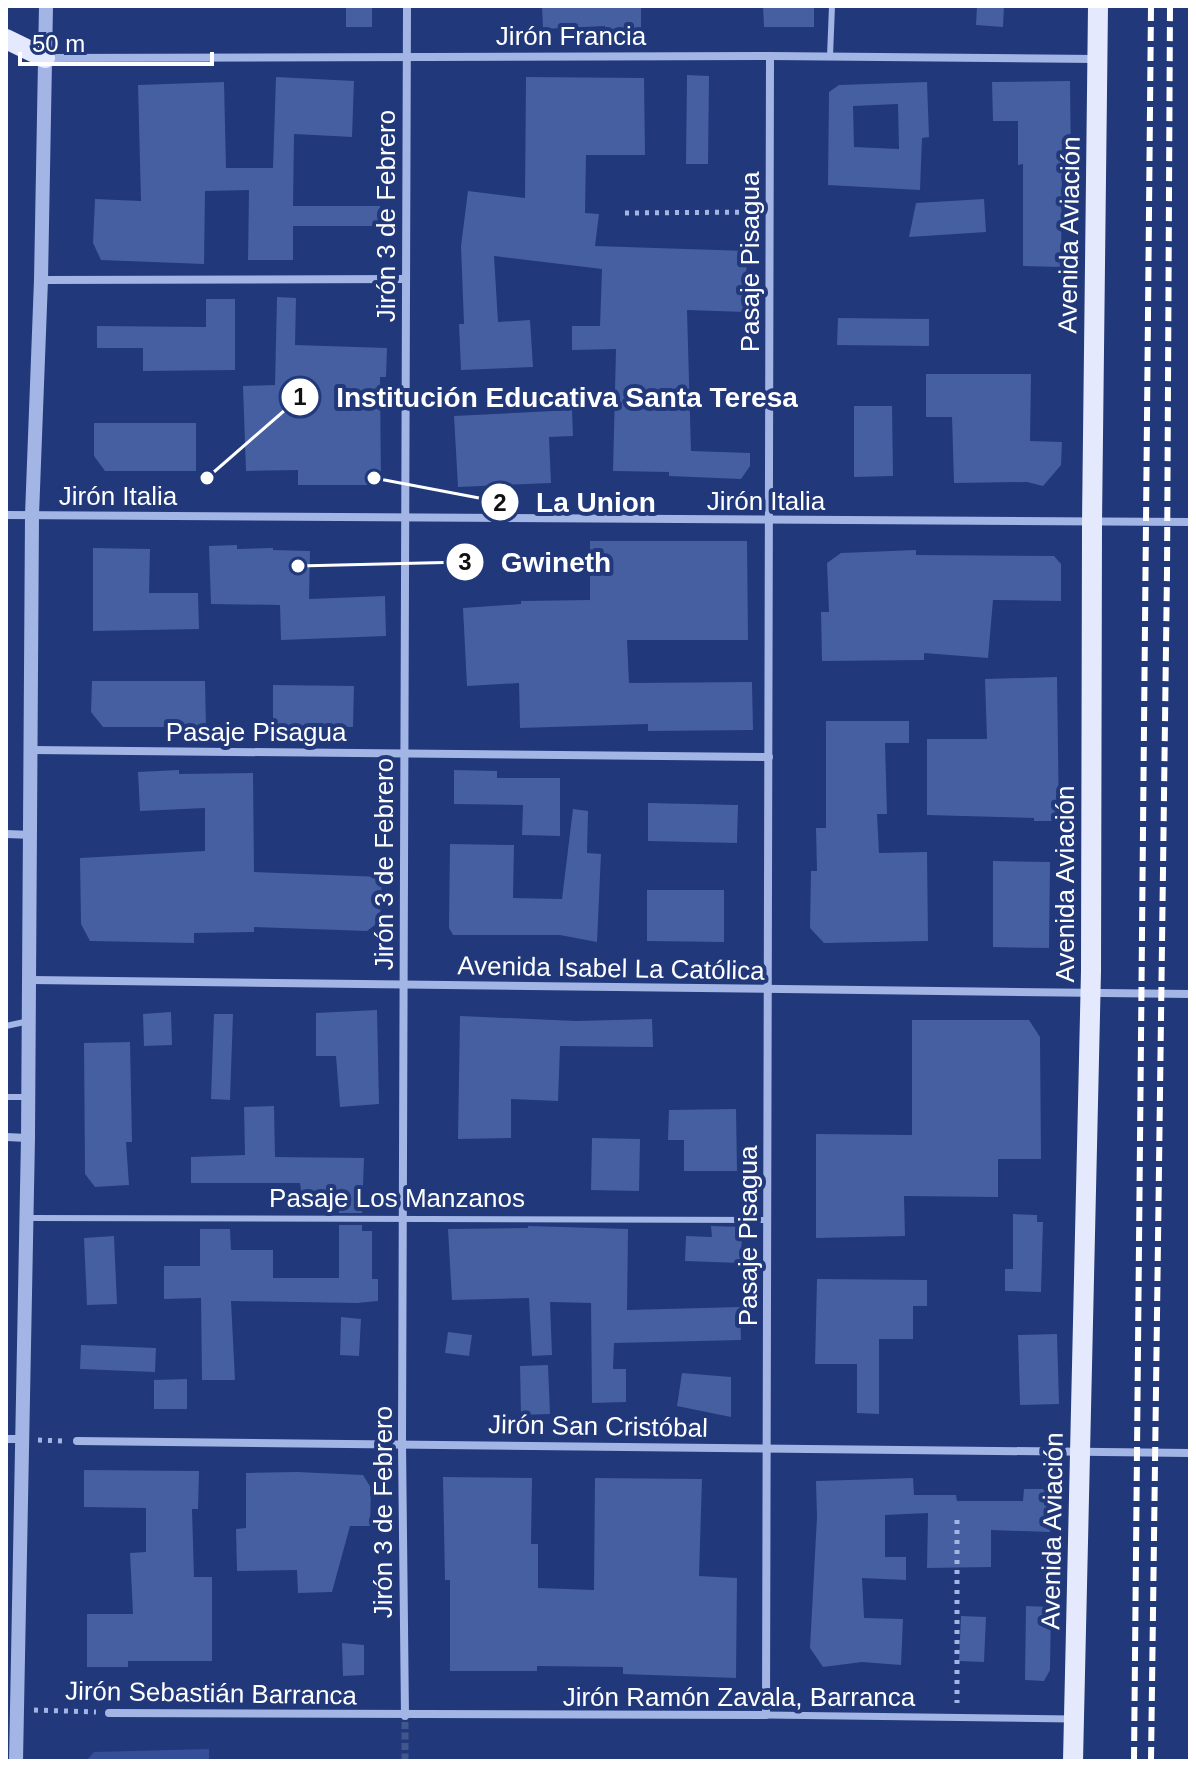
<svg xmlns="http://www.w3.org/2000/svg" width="1196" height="1767" font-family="Arial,sans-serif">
	<rect width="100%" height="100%" fill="#21387a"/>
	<polygon fill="#344f98" points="209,1749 209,1761 86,1761 94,1752"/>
	<g fill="#465fa1" fill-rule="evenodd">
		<rect x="346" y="6" width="26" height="21"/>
		<polygon points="542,6 641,6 641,32 605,32 605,26 543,29"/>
		<polygon points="763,6 814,6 814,27 764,27"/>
		<polygon points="977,6 1004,6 1003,27 976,25"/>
		<polygon points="687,75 709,76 708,164 686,164"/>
		<polygon points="276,77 354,81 352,137 294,134 293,206 380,206 380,226 293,226 293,260 248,260 249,190 205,191 204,264 101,260 93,243 95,199 141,201 138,85 224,82 226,168 273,168"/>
		<polygon points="526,77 644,78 645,155 586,155 585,213 599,214 595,246 747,251 745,312 687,310 691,451 750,453 750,466 741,479 669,476 669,472 613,471 616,349 572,350 572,326 600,326 602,269 494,256 498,322 530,320 533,367 461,370 459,324 464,324 461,246 468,191 525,198"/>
		<polygon points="1070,81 1071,164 1062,164 1061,267 1023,266 1023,164 1018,165 1018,121 993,121 992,82"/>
		<path d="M927,82L929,137L922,138L920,190L828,185L829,92L839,85ZM898,104L899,149L854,147L853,106Z"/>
		<polygon points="984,199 986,232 909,237 916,203"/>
		<polygon points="277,297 296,298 295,345 387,348 386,377 380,377 381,485 298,485 298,470 246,471 243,386 275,385"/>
		<polygon points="206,299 235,299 235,370 143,371 143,348 97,348 97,326 206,327"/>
		<polygon points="838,318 929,319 929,346 837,345"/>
		<polygon points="926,374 1031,374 1030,441 1062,442 1061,465 1043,486 1027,482 954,483 952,417 926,417"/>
		<polygon points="854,406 892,406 893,476 854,477"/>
		<polygon points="572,410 573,436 549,437 551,483 458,487 454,416"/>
		<polygon points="94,423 196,423 196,471 105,471 94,456"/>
		<polygon points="590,541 747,541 748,640 627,640 629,683 752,682 753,730 648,731 648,724 520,728 519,683 467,686 463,608 521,604 521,601 590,600"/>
		<polygon points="237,545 237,549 273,548 273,550 310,551 309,599 385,596 386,636 281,640 280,605 211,604 209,546"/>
		<polygon points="93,548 150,549 149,593 198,593 199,629 93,631"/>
		<polygon points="916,550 916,555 1054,556 1061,564 1061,601 993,600 988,658 924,653 924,660 822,661 821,612 829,612 827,563 841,553"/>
		<polygon points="1057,677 1059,821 1034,821 1034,818 927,815 927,739 987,739 985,679"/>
		<polygon points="92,681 205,681 206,727 103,727 91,712"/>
		<polygon points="273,685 354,686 353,727 273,726"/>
		<polygon points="826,721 909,721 909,743 885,743 887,814 877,814 879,853 927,852 928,941 824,943 810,928 811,871 817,871 816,828 826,828"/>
		<polygon points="179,770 179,774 253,773 254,872 382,877 380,921 367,931 254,927 254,932 194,933 194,943 90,941 81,924 80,858 205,851 205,808 140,811 138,772"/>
		<polygon points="454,770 497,771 497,778 560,778 560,836 522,835 523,805 454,804"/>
		<polygon points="648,803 738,805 737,843 648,841"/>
		<polygon points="573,809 588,811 587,853 601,854 597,942 560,935 453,935 449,928 450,844 514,845 513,898 562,899"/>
		<polygon points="993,861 1050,862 1049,948 993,947"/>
		<polygon points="647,890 724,890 724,942 647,941"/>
		<polygon points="377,1010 379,1104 340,1107 336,1056 316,1056 316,1013"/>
		<polygon points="171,1012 172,1045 144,1046 143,1014"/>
		<polygon points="214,1014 233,1014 230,1100 211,1099"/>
		<polygon points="460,1016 576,1021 652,1019 653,1047 560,1046 558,1101 511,1099 511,1138 458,1139"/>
		<polygon points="912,1020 1029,1020 1040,1037 1041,1159 998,1159 998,1197 904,1196 905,1236 816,1238 816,1134 912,1135"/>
		<polygon points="130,1042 132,1142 126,1142 129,1185 95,1187 85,1174 84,1043"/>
		<polygon points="274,1106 275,1157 364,1158 362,1213 339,1213 339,1198 302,1197 300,1183 191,1183 191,1157 245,1155 244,1107"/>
		<polygon points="736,1109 737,1171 684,1171 684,1140 668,1140 669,1110"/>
		<polygon points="592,1138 640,1139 639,1191 591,1190"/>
		<polygon points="1013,1214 1037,1215 1037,1222 1043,1222 1041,1292 1005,1291 1005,1269 1013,1269"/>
		<polygon points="339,1225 362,1225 362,1231 372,1231 372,1279 378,1279 378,1301 357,1303 231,1301 235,1380 202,1380 201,1298 164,1299 164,1266 200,1266 200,1229 230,1229 231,1250 273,1250 273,1278 339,1278"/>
		<polygon points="528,1226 628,1229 627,1310 740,1307 741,1340 614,1343 613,1369 626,1369 626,1402 592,1403 591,1303 550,1302 552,1355 532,1356 529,1298 452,1300 448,1229 528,1228"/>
		<polygon points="711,1226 742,1227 741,1263 685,1261 686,1236 712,1237"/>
		<polygon points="114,1236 117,1304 87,1305 84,1238"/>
		<polygon points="817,1279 927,1280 927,1306 913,1306 913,1339 879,1339 879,1414 857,1413 857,1364 815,1364"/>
		<polygon points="341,1317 361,1319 359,1356 340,1355"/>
		<polygon points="448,1332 472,1335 469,1356 445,1353"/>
		<polygon points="1057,1334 1059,1404 1020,1405 1018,1335"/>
		<polygon points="81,1345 156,1348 155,1372 80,1369"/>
		<polygon points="548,1365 550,1414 521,1415 520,1366"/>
		<polygon points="682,1373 731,1377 731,1417 677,1406"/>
		<polygon points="187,1379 187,1409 154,1409 154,1380"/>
		<polygon points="84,1470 199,1471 198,1509 192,1509 194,1577 212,1577 212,1661 128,1661 128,1667 87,1667 87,1614 133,1614 130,1553 146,1552 146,1508 84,1507"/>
		<polygon points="297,1472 363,1475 371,1488 370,1526 350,1526 332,1592 298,1593 297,1570 237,1571 236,1529 246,1528 246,1473"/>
		<polygon points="443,1477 532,1478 531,1544 538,1544 538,1588 594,1590 595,1478 702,1479 699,1576 737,1578 736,1678 623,1674 623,1667 537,1666 537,1671 450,1671 450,1580 445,1580"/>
		<polygon points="913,1478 914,1495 956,1495 957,1501 1023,1501 1024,1489 1043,1489 1051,1500 1050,1532 991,1530 991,1567 927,1568 928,1513 885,1515 885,1557 906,1557 906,1580 862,1578 864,1618 903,1619 901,1665 862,1662 823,1667 810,1648 817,1517 816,1481"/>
		<polygon points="1026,1606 1051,1607 1050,1670 1044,1681 1025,1680"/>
		<polygon points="961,1616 986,1617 984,1662 959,1661"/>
		<polygon points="342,1643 364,1645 364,1675 343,1676"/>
	</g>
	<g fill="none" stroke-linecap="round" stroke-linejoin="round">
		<polyline stroke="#42568e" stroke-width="7" stroke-dasharray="7 3.5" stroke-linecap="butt" points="405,1722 405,1761"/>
		<g stroke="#a3b5e5" stroke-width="5" stroke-dasharray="4 6" stroke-linecap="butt">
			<polyline points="625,213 756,212"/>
			<polyline points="38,1440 64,1441"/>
			<polyline points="957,1520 957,1703"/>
			<polyline points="34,1710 96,1712"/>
		</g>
		<g stroke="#a3b5e5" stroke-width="6">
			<polyline points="830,56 832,6"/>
			<polyline points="6,1026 29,1021"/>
			<polyline points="6,1097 26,1097"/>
			<polyline points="27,1218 767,1220"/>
		</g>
		<polyline stroke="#a3b5e5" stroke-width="7" points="766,1715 1072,1719"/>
		<g stroke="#a3b5e5" stroke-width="8">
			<polyline points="45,58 770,56 1096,59"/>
			<polyline points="41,280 406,279"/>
			<polyline points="6,515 1190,522"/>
			<polyline points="32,750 769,757"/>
			<polyline points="6,834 32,835"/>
			<polyline points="31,980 1190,994"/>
			<polyline points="6,1137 28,1138"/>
			<polyline points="6,1439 22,1439"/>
			<polyline points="77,1441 1190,1453"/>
			<polyline points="109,1713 766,1715 770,56"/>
			<polyline points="405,1716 402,1444 407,6"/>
		</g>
		<polyline stroke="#a3b5e5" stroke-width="14" points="16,1761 28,1138 32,515 41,280 46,6"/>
		<g stroke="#e4e9fd" stroke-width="20">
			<polyline points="6,39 45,58"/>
			<polyline points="1073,1761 1091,971 1092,523 1098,6"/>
		</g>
		<g stroke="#fff" stroke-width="6" stroke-dasharray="14 6" stroke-linecap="butt">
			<polyline points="1134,1761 1151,6"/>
			<polyline points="1151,1761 1167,573 1170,6"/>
		</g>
	</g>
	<g text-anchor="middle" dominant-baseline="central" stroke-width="8" stroke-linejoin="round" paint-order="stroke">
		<g font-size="26" fill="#fff" stroke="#21387a">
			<text x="571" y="36">Jirón Francia</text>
			<text transform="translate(386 216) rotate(-90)">Jirón 3 de Febrero</text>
			<text transform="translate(1069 235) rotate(-89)">Avenida Aviación</text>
			<text transform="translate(750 262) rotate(-90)">Pasaje Pisagua</text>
			<text x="118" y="496">Jirón Italia</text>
			<text x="766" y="501">Jirón Italia</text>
			<text x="256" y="732">Pasaje Pisagua</text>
			<text transform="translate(384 864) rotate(-90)">Jirón 3 de Febrero</text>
			<text transform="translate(1065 884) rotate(-90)">Avenida Aviación</text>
			<text transform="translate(611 968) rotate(1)">Avenida Isabel La Católica</text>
			<text x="397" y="1198">Pasaje Los Manzanos</text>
			<text transform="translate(748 1236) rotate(-90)">Pasaje Pisagua</text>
			<text transform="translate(598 1426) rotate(1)">Jirón San Cristóbal</text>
			<text transform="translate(383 1512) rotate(-90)">Jirón 3 de Febrero</text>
			<text transform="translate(1052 1531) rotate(-89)">Avenida Aviación</text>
			<text transform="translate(211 1693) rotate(1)">Jirón Sebastián Barranca</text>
			<text x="739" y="1697">Jirón Ramón Zavala, Barranca</text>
		</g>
	</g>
	<path fill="none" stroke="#fff" stroke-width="3" d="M207 478L300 397M374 478L500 502M298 566L465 562"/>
	<g fill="#fff" stroke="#21387a" stroke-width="3">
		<circle cx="207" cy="478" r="8"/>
		<circle cx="374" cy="478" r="8"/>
		<circle cx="298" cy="566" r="8"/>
		<circle cx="300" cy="397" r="20"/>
		<circle cx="500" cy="502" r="20"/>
		<circle cx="465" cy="562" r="20"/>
	</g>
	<g font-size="24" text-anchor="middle" font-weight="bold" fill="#111">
		<text x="300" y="405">1</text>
		<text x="500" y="511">2</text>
		<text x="465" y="570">3</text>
	</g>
	<g font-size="28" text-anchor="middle" font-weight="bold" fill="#fff" stroke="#21387a" stroke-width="8" stroke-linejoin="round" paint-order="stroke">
		<text x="567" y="407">Institución Educativa Santa Teresa</text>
		<text x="596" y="512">La Union</text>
		<text x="556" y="572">Gwineth</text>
	</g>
	<rect width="1196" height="1767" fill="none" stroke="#ffffff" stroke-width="16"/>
	<path d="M20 52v12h192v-12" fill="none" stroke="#ffffff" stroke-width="4"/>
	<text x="32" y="52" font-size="24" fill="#ffffff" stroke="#21387a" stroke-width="6" paint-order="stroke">50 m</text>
</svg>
